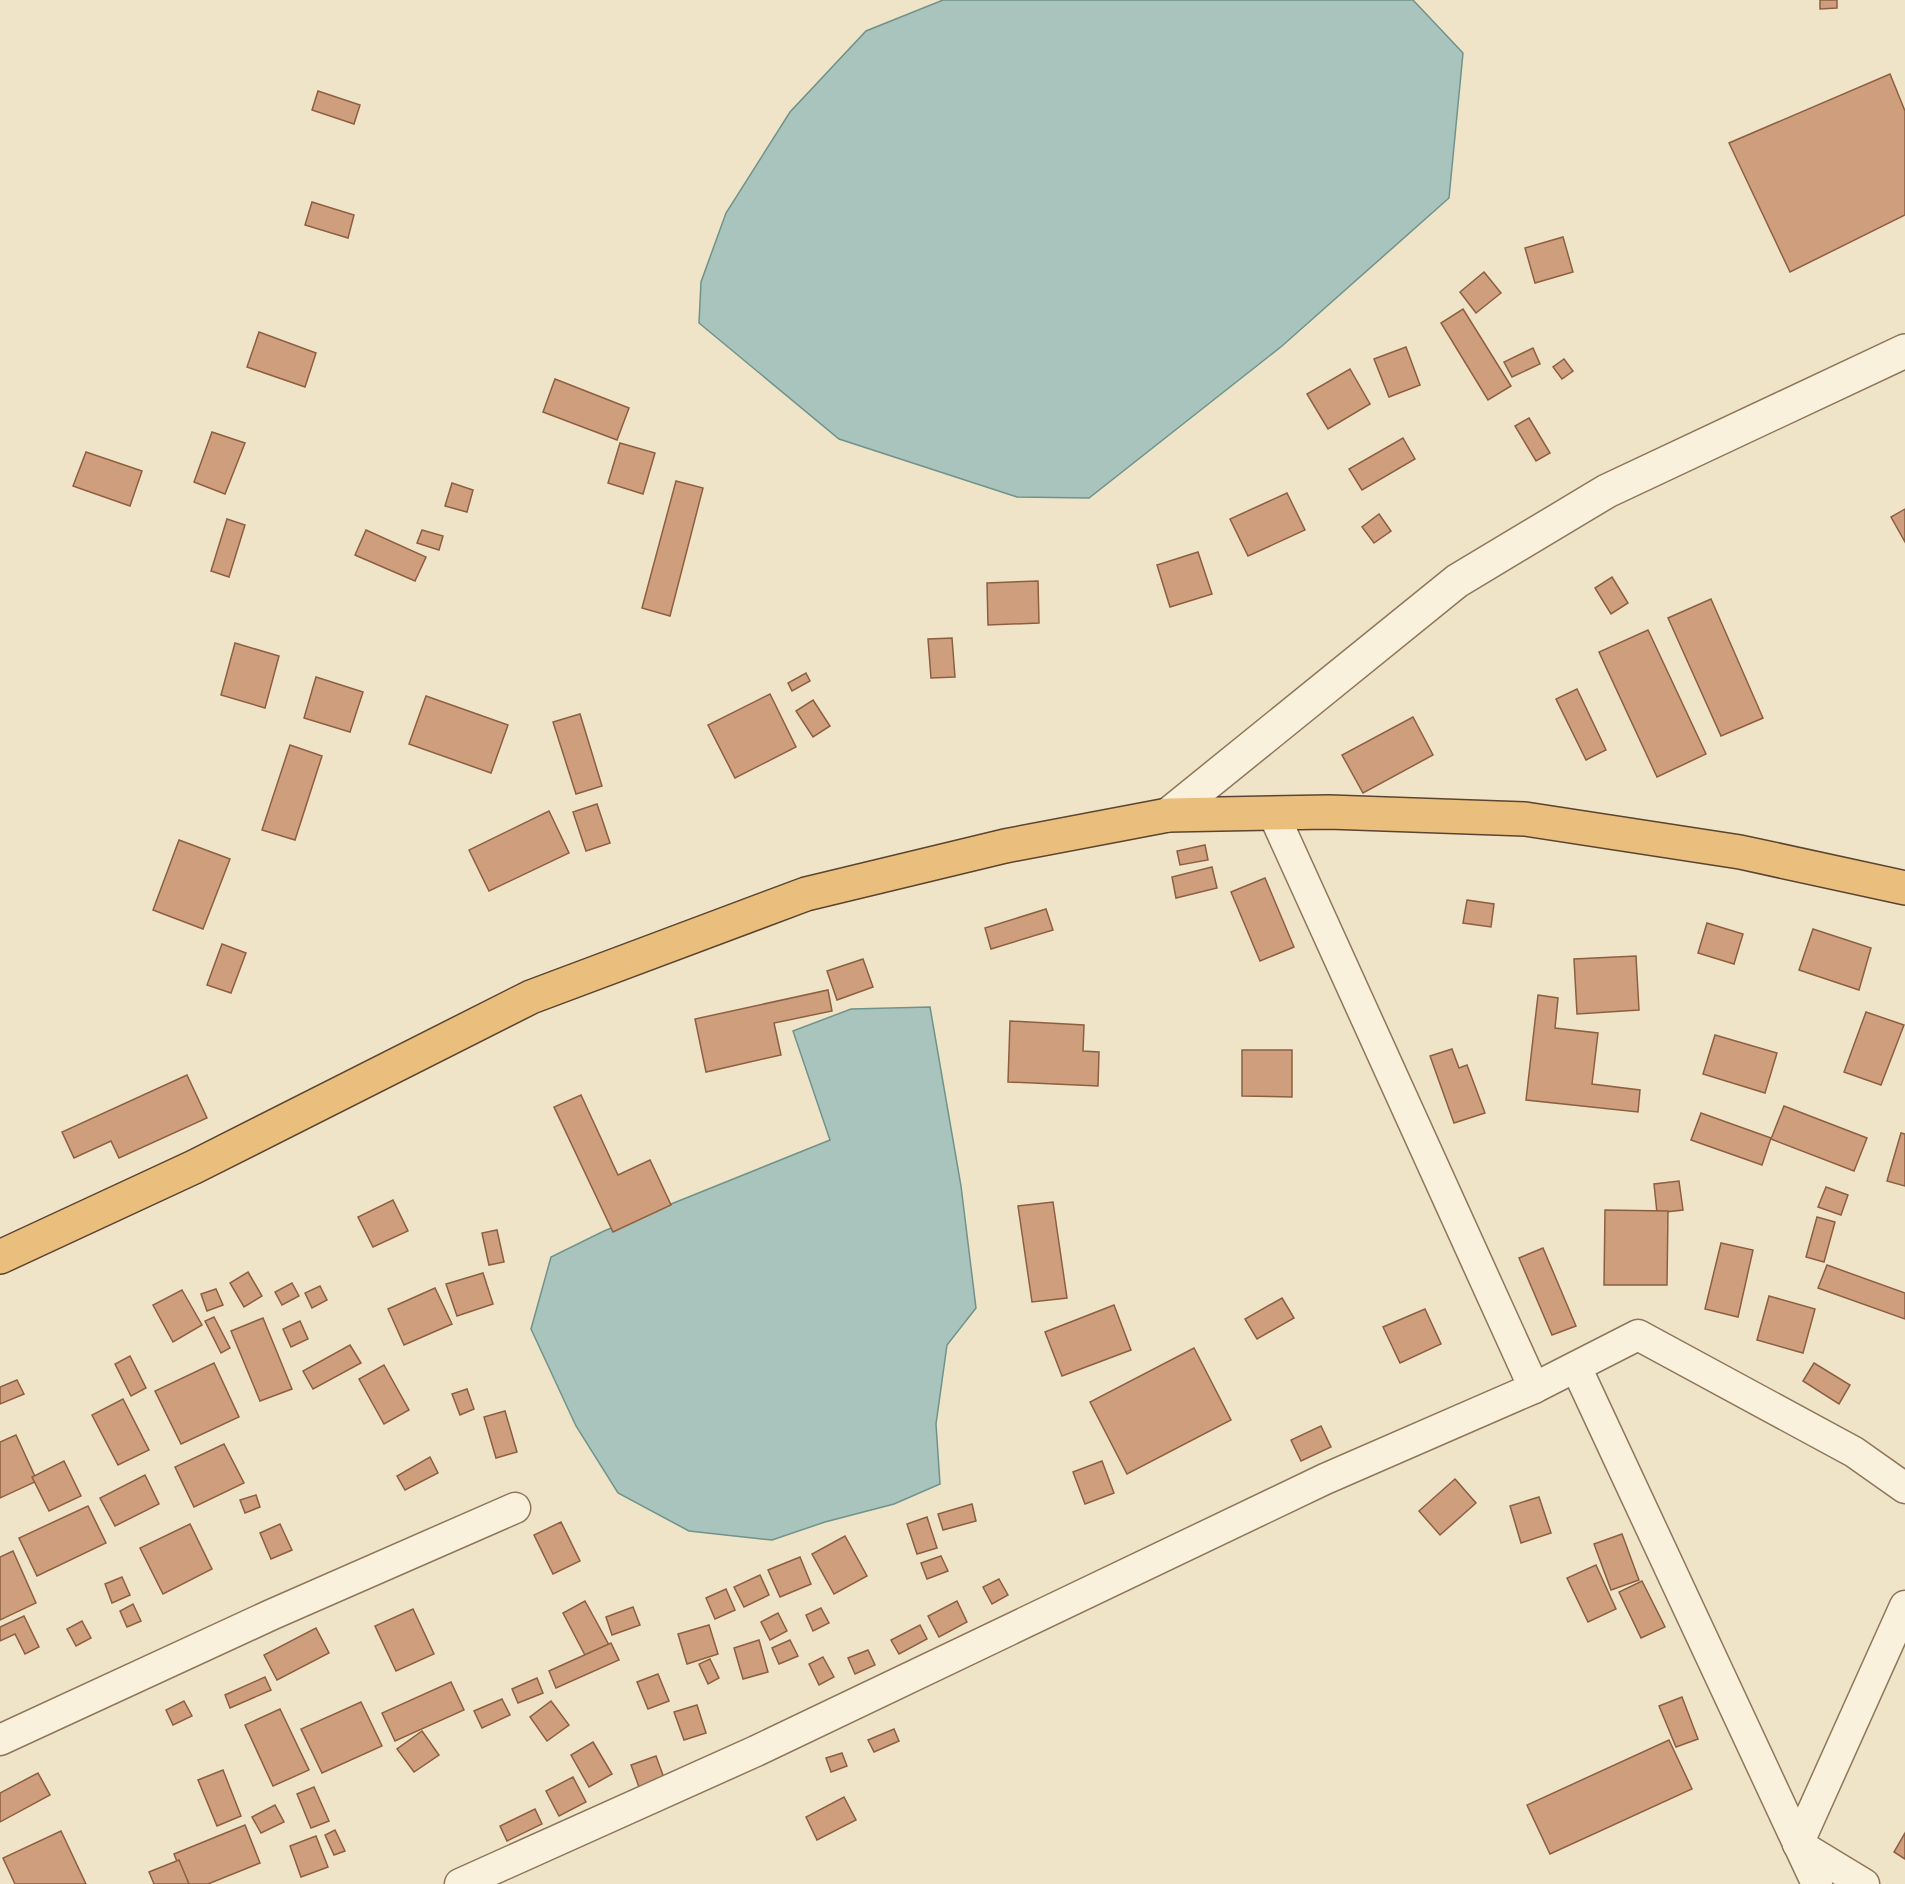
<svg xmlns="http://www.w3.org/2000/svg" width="1905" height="1884" font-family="'Times New Roman',serif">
	<rect width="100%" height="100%" fill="#f0e4c8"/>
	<g fill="#a9c4bc" stroke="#6f938a" stroke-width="1.5">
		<polygon points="943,0 1413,0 1463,53 1449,198 1282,346 1089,498 1017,497 839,439 699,323 701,282 726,213 790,112 866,31"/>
		<polygon points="930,1007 961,1186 976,1308 947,1345 936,1424 940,1484 894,1504 825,1522 772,1540 689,1531 618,1493 576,1426 531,1329 551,1257 604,1231 830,1140 793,1031 851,1009"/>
	</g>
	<g fill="#cf9f7d" stroke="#8d5f41" stroke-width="1.5">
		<polygon points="1820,0 1837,0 1837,8 1820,9"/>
		<polygon points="1890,74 1905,111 1905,215 1790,272 1729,143"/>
		<polygon points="318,91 360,105 354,124 312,110"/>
		<polygon points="312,202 354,215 348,238 305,225"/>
		<polygon points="1563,237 1573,272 1535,283 1525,248"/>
		<polygon points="1484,272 1501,293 1476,313 1460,292"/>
		<polygon points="1463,309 1511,386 1488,400 1441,323"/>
		<polygon points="259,332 316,353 305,387 247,367"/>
		<polygon points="1406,347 1420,385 1389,397 1374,359"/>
		<polygon points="1533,348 1540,364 1512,377 1504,362"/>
		<polygon points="1564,359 1573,371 1562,379 1553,367"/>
		<polygon points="1350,369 1370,404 1328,429 1307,394"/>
		<polygon points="555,379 629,408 617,440 543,412"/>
		<polygon points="1529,418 1550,453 1536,461 1515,426"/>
		<polygon points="212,432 245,443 225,494 194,482"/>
		<polygon points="1403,438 1415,459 1362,490 1349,469"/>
		<polygon points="620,443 655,453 643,494 608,483"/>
		<polygon points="86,452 142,471 130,506 73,486"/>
		<polygon points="676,481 703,488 670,616 642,608"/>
		<polygon points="452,483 473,490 467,512 445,506"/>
		<polygon points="1287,493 1305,530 1248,556 1230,519"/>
		<polygon points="1905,509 1905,542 1891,517"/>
		<polygon points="1379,514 1391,531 1374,543 1362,527"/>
		<polygon points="227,519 245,525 229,577 211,571"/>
		<polygon points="366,530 426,557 415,581 355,555"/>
		<polygon points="422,530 443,536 439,550 417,543"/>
		<polygon points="1198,552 1212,594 1170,607 1157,565"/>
		<polygon points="1612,577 1628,603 1611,614 1595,588"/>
		<polygon points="1038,581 1039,623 988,625 987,583"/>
		<polygon points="1711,599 1763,718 1721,736 1668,618"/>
		<polygon points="1648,630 1706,754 1657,777 1599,652"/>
		<polygon points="952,638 955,677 931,678 928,639"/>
		<polygon points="235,643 279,656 265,708 221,695"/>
		<polygon points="806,673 810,681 792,691 788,683"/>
		<polygon points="316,677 363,692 350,732 304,718"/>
		<polygon points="1577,689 1606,750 1586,760 1556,699"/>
		<polygon points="770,694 796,747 735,778 708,725"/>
		<polygon points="426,696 508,725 491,773 409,744"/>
		<polygon points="813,700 830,726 813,737 796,711"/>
		<polygon points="580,714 602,786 576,794 553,722"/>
		<polygon points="1413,717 1433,755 1363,793 1342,755"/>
		<polygon points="290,745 322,756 295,840 262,830"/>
		<polygon points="597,804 610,843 586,851 573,812"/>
		<polygon points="549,811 569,853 489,891 469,850"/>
		<polygon points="179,840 230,859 203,929 153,910"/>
		<polygon points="1205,845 1208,860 1180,865 1177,851"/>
		<polygon points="1212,867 1217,888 1176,898 1172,877"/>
		<polygon points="1265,878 1294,947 1260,961 1231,892"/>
		<polygon points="1467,900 1494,904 1491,927 1463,923"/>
		<polygon points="1046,909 1053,930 991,949 985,928"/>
		<polygon points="1707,923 1743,934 1734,964 1698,953"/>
		<polygon points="1813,929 1871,948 1859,990 1799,970"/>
		<polygon points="222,944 246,953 231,993 207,985"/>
		<polygon points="1636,956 1639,1010 1577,1014 1574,959"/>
		<polygon points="863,959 873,987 837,1000 827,971"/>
		<polygon points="828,990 832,1011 774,1023 781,1055 706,1072 695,1019"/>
		<polygon points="1538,995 1558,998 1555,1028 1598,1033 1592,1084 1640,1090 1638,1112 1526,1100"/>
		<polygon points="1866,1012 1904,1025 1881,1085 1844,1072"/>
		<polygon points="1010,1021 1084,1025 1083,1051 1099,1052 1098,1086 1008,1082"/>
		<polygon points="1715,1035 1777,1053 1765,1093 1703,1074"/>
		<polygon points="1452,1049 1459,1068 1467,1065 1485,1113 1454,1123 1430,1056"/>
		<polygon points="1242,1050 1292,1050 1292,1097 1242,1096"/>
		<polygon points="187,1075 207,1118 119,1158 111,1141 74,1158 62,1132"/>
		<polygon points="581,1095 618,1175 650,1160 671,1205 613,1232 554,1107"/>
		<polygon points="1784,1106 1867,1138 1854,1171 1771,1139"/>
		<polygon points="1701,1113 1771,1138 1762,1165 1691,1140"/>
		<polygon points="1901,1133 1905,1134 1905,1186 1887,1181"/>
		<polygon points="1679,1181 1683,1210 1657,1213 1654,1184"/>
		<polygon points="1826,1187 1848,1195 1841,1215 1818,1207"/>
		<polygon points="393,1200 408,1231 373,1247 358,1217"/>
		<polygon points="1053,1202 1067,1298 1032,1302 1018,1206"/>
		<polygon points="1605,1210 1668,1211 1667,1285 1604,1285"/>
		<polygon points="1817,1217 1835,1222 1824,1262 1806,1257"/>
		<polygon points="497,1230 504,1262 489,1265 482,1233"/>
		<polygon points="1721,1243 1753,1250 1738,1317 1705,1309"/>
		<polygon points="1543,1248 1576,1326 1552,1335 1519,1258"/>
		<polygon points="1827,1265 1905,1293 1905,1319 1818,1288"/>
		<polygon points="248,1272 262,1296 244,1307 230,1283"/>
		<polygon points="483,1273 493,1304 457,1316 446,1284"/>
		<polygon points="292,1283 299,1296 282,1305 275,1292"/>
		<polygon points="320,1286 327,1300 312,1308 305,1293"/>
		<polygon points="435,1288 452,1324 404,1345 388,1309"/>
		<polygon points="216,1289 223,1305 207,1311 201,1294"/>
		<polygon points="182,1290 202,1325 173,1342 153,1305"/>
		<polygon points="1769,1296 1815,1309 1803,1353 1757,1340"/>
		<polygon points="1282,1298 1294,1318 1257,1339 1245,1319"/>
		<polygon points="1114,1305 1131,1350 1062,1376 1045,1332"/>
		<polygon points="1425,1309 1441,1344 1400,1363 1383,1327"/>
		<polygon points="214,1317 230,1348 221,1353 205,1321"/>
		<polygon points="263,1318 292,1389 260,1401 231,1331"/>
		<polygon points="300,1321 308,1339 291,1347 283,1329"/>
		<polygon points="350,1345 361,1363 313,1389 303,1371"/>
		<polygon points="1194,1348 1231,1420 1127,1474 1090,1402"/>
		<polygon points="130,1356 146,1388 131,1396 115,1364"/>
		<polygon points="214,1363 239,1417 181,1444 155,1391"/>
		<polygon points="1814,1363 1850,1385 1839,1404 1803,1381"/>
		<polygon points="384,1365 409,1410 384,1424 359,1379"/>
		<polygon points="17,1380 24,1394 0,1404 0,1387"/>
		<polygon points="467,1389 474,1409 460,1415 452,1394"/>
		<polygon points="123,1399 149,1450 118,1465 92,1415"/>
		<polygon points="505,1411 517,1452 496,1458 484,1417"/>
		<polygon points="1321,1426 1331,1447 1301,1461 1291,1440"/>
		<polygon points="16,1435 37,1481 0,1498 0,1442"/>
		<polygon points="224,1444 244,1483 194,1507 175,1467"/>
		<polygon points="430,1457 438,1473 405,1490 397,1476"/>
		<polygon points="64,1461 81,1496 49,1511 32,1477"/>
		<polygon points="1102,1461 1114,1493 1085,1504 1073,1472"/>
		<polygon points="145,1475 159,1504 115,1526 100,1498"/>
		<polygon points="1455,1479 1476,1503 1440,1535 1419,1511"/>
		<polygon points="256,1495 260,1507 245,1513 240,1500"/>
		<polygon points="1539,1497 1551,1533 1521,1543 1510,1506"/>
		<polygon points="972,1504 976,1521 943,1530 938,1514"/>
		<polygon points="88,1506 106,1543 37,1576 19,1538"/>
		<polygon points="927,1517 937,1548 917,1554 907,1524"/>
		<polygon points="561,1522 580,1561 553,1574 534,1535"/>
		<polygon points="190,1524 212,1569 163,1594 140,1548"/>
		<polygon points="280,1524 292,1550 271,1559 260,1533"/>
		<polygon points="1622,1534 1639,1580 1611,1590 1594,1544"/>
		<polygon points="845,1536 867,1576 834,1594 812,1554"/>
		<polygon points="13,1551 36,1603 0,1620 0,1557"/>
		<polygon points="941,1556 948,1571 927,1579 921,1563"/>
		<polygon points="800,1557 811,1584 780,1597 768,1570"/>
		<polygon points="1596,1565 1616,1609 1588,1622 1567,1578"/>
		<polygon points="760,1575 769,1595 744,1607 734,1587"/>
		<polygon points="122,1577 130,1595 112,1603 105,1584"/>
		<polygon points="999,1579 1008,1595 992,1604 983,1587"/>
		<polygon points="1642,1581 1665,1627 1641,1638 1619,1592"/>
		<polygon points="726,1589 735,1610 715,1619 706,1598"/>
		<polygon points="585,1601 609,1645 586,1657 563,1613"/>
		<polygon points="957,1601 967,1622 939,1637 928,1616"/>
		<polygon points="133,1604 141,1621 127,1627 120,1611"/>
		<polygon points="633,1607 640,1625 612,1635 606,1617"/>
		<polygon points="821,1608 829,1623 813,1631 806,1615"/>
		<polygon points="413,1609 434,1654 396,1671 375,1626"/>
		<polygon points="778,1613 787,1631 770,1640 761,1622"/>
		<polygon points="24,1616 39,1647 25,1654 15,1634 0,1641 0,1627"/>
		<polygon points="82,1621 91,1638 76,1646 67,1629"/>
		<polygon points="709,1625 718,1654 687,1664 678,1634"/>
		<polygon points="920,1625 927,1639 899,1654 891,1640"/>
		<polygon points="316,1628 329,1653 277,1680 264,1655"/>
		<polygon points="759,1640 768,1672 743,1679 734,1648"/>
		<polygon points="790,1640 798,1656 779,1664 772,1648"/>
		<polygon points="611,1643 619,1660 556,1688 549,1671"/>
		<polygon points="868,1650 875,1665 855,1674 848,1658"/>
		<polygon points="823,1657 834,1677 819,1685 809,1664"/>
		<polygon points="710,1659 719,1678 708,1684 699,1664"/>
		<polygon points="658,1674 669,1701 648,1709 637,1682"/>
		<polygon points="265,1677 271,1690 230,1708 225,1695"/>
		<polygon points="537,1678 543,1693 518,1703 512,1689"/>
		<polygon points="451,1682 464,1710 395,1741 382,1713"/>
		<polygon points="1682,1697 1698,1739 1676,1747 1659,1706"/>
		<polygon points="502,1699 510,1715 482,1728 474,1711"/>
		<polygon points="184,1701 192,1716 173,1725 166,1710"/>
		<polygon points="551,1701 569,1725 547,1741 530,1717"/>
		<polygon points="361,1702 382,1746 322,1773 301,1729"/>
		<polygon points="697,1705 706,1733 684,1740 674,1712"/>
		<polygon points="280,1709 309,1770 273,1786 245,1725"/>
		<polygon points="894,1729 899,1741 874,1752 868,1740"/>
		<polygon points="422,1731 439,1755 414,1772 397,1749"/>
		<polygon points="1669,1740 1692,1789 1550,1854 1527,1805"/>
		<polygon points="593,1742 612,1774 589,1787 571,1755"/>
		<polygon points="842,1753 847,1766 831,1772 826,1758"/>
		<polygon points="656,1756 668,1789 643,1798 631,1765"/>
		<polygon points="223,1770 241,1816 217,1826 198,1780"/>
		<polygon points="38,1773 50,1795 0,1822 0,1793"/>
		<polygon points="573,1777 586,1802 559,1816 546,1791"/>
		<polygon points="314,1787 329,1821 311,1828 297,1794"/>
		<polygon points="844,1797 856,1820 817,1840 806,1817"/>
		<polygon points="275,1805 284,1822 261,1833 252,1817"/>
		<polygon points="535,1809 542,1824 507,1841 500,1826"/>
		<polygon points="245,1825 260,1863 208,1884 186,1884 174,1854"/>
		<polygon points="335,1830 345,1851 334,1855 325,1835"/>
		<polygon points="61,1831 86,1884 15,1884 3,1858"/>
		<polygon points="1905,1833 1905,1859 1894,1852"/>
		<polygon points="316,1836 328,1867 301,1877 290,1846"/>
		<polygon points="179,1860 189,1884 154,1884 149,1872"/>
	</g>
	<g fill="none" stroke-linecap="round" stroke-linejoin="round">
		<g stroke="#8d765c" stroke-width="33">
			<g id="minor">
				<polyline points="1273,813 1534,1388"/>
				<polyline points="1576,1367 1817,1884"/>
				<polyline points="0,1740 273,1614 515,1508"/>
				<polyline points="1798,1844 1905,1606"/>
				<polyline points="1798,1844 1864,1884"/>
				<polyline points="460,1884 756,1751 1325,1479 1534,1388 1638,1335 1854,1452 1905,1488"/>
			</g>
		</g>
		<g stroke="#8d765c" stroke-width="36">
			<polyline id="tertiary" points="1168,815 1457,581 1607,491 1905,351"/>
		</g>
		<g stroke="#5b4430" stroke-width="36">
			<polyline id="trunk" points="0,1257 194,1167 531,997 806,894 1005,846 1168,815 1329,812 1525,819 1740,852 1905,888"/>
		</g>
		<use href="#minor" stroke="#faf1dc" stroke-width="30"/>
		<use href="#tertiary" stroke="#faf1dc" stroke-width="33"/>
		<use href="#trunk" stroke="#eabe7c" stroke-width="33"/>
	</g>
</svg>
